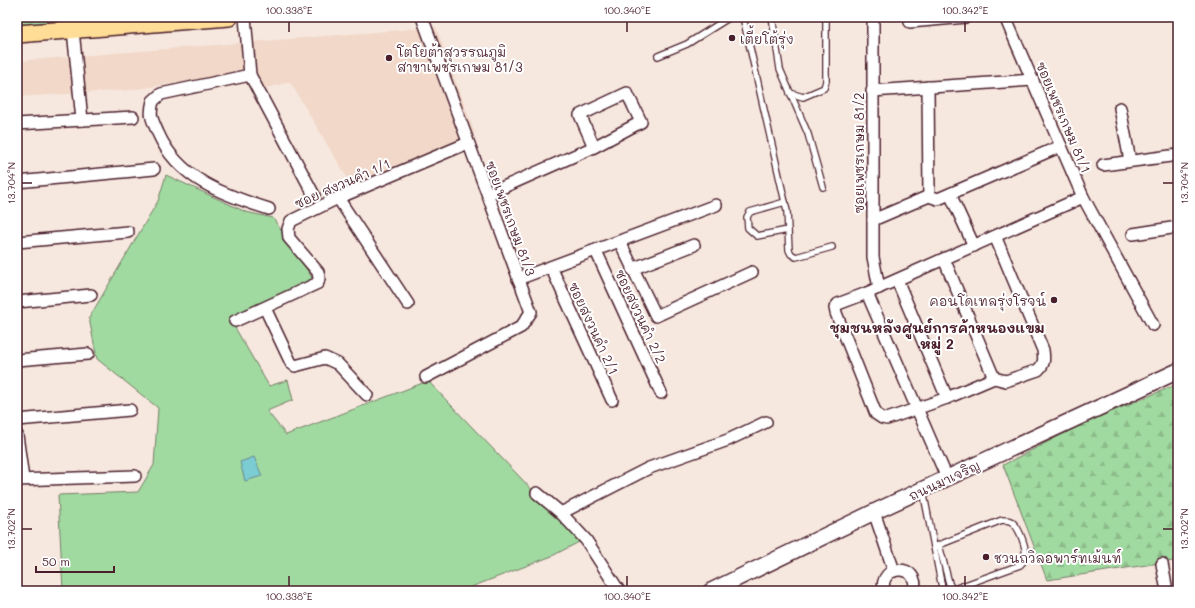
<svg xmlns="http://www.w3.org/2000/svg" width="1195" height="608" font-family="Mali,'Playpen Sans Thai',sans-serif">
	<defs>
		<pattern id="forest-firs" width="22" height="20" patternUnits="userSpaceOnUse"><rect width="22" height="20" fill="#a0daa0"/><path d="M5 1l3.5 6h-7zM16 11l3.5 6h-7z" fill="#8bbb8a"/></pattern>
	</defs>
	<rect width="100%" height="100%" fill="#f7e8df"/>
	<filter id="ink" filterUnits="userSpaceOnUse"><feTurbulence type="fractalNoise" baseFrequency=".025" numOctaves="2"/><feDisplacementMap in="SourceGraphic" scale="8" xChannelSelector="R" yChannelSelector="G"/><feConvolveMatrix kernelMatrix="1 2 1 2 8 2 1 2 1" color-interpolation-filters="sRGB"/></filter>
	<g filter="url(#ink)">
		<polygon fill="#f1d8c9" points="436,27 475,134 352,186 290,82 267,88 242,73 131,90 17,97 17,61"/>
		<g fill="#a0daa0" stroke="#757c66">
			<polygon points="17,17 114,17 17,26"/>
			<polygon points="166,175 246,212 273,218 313,279 234,326 269,386 288,380 293,400 267,411 286,435 428,381 581,541 552,556 461,591 63,591 58,495 138,492 154,465 158,408 97,359 89,318 158,201"/>
		</g>
		<polygon fill="url(#forest-firs)" stroke="#757c66" points="1178,384 1178,584 1173,561 1047,580 1003,465 1086,422"/>
		<polygon fill="#7bccd4" stroke="#678790" points="254,457 262,476 245,481 240,462"/>
		<g fill="none" stroke-linecap="round" stroke-linejoin="round">
			<g stroke="#4a1f2b" stroke-width="8">
				<g id="service">
					<polyline points="743,17 787,211 789,250 791,254 796,257 832,247"/>
					<polyline points="772,17 780,69 808,134 823,187"/>
					<polyline points="658,56 687,44 730,17"/>
					<polyline points="790,93 803,97 824,88 826,81 826,17"/>
					<polyline points="785,202 750,212 747,217 748,228 757,236 788,230"/>
					<polyline points="923,490 942,588"/>
					<path d="M934,547L939,545L1002,520C1007,520 1011,520 1014,524C1020,530 1027,549 1025,557C1025,560 1022,563 1020,565L954,589L951,588L949,583L939,545"/>
				</g>
			</g>
			<g stroke="#4a1f2b" stroke-width="14">
				<g id="minor">
					<polyline points="245,17 250,75 314,195"/>
					<polyline points="422,17 531,312 521,327 426,377"/>
					<polyline points="873,17 873,257 879,288"/>
					<polyline points="1005,17 1083,197 1153,325"/>
					<polyline points="910,22 966,17"/>
					<polyline points="73,30 82,120"/>
					<path d="M250,75L161,94L153,101C149,116 152,119 158,133C178,179 224,195 269,209"/>
					<polyline points="928,87 929,196"/>
					<polyline points="872,91 1033,80"/>
					<polyline points="1120,108 1130,161"/>
					<polyline points="17,124 133,117"/>
					<polyline points="1103,165 1178,155"/>
					<polyline points="17,182 154,169"/>
					<polyline points="488,194 594,147 641,122 627,93 580,115 594,147"/>
					<polyline points="950,194 974,246"/>
					<polyline points="338,198 408,304"/>
					<polyline points="873,220 929,196 938,199 1061,146"/>
					<polyline points="1133,234 1178,227"/>
					<path d="M995,236L1043,350C1044,358 1045,364 1038,370L1006,381L994,378L947,398L887,419L882,418L876,414L836,313L835,308L838,304L867,293L1083,197"/>
					<polyline points="17,242 128,232"/>
					<polyline points="620,242 656,316 752,272"/>
					<polyline points="596,251 661,393"/>
					<polyline points="944,259 994,378"/>
					<polyline points="551,267 612,400"/>
					<polyline points="632,269 694,245"/>
					<polyline points="518,279 716,205"/>
					<polyline points="897,280 947,398"/>
					<polyline points="867,293 947,478"/>
					<polyline points="17,302 91,295"/>
					<polyline points="265,308 291,363 295,366 325,358 338,364 367,395"/>
					<polyline points="235,321 318,283 319,278 318,272 289,238 288,229 291,221 338,198 468,143"/>
					<polyline points="17,360 88,354"/>
					<polyline points="17,420 130,410"/>
					<polyline points="17,435 23,479"/>
					<polyline points="17,480 135,476"/>
					<polyline points="537,493 561,513"/>
					<polyline points="874,512 894,571"/>
					<polyline points="1162,564 1167,591"/>
					<polyline points="619,591 586,540 561,513 649,468 728,440 766,422"/>
					<path d="M884,591C878,563 921,563 914,591"/>
				</g>
			</g>
			<g stroke="#4a1f2b" stroke-width="18">
				<polyline id="secondary" points="711,591 874,512 1178,371"/>
			</g>
			<g stroke="#4a1f2b" stroke-width="20">
				<polyline id="primary" points="17,34 229,17"/>
			</g>
			<use href="#service" stroke="#fff" stroke-width="5.5"/>
			<use href="#minor" stroke="#fff" stroke-width="11"/>
			<use href="#secondary" stroke="#fff" stroke-width="15"/>
			<use href="#primary" stroke="#ffdd96" stroke-width="17"/>
		</g>
	</g>
	<path fill="none" stroke="#4a1f2b" stroke-width="1.5" d="M289,22V32M627,22V32M965,22V32M22,183H32M1163,183H1173M22,529H32M1163,529H1173M289,576V586M627,576V586M965,576V586"/>
	<g fill="#4a1f2b" stroke="#fff" stroke-width="1.5">
		<circle cx="732" cy="38" r="4"/>
		<circle cx="389" cy="58" r="4"/>
		<circle cx="1054" cy="300" r="4"/>
		<circle cx="986" cy="557" r="4"/>
	</g>
	<g text-anchor="middle" dominant-baseline="central" stroke-width="4" stroke-linejoin="round" paint-order="stroke">
		<g font-size="13" fill="#4a1f2b" stroke="#fff" text-anchor="start">
			<text x="740" y="38">เตี้ยโต้รุ่ง</text>
			<text x="397" y="51">โตโยต้าสุวรรณภูมิ<tspan x="397" dy="15">สาขาเพชรเกษม 81/3</tspan></text>
			<text x="1046" y="300" text-anchor="end">คอนโดเทลรุ่งโรจน์</text>
			<text x="994" y="557">ชวนถวิลอพาร์ทเม้นท์</text>
		</g>
		<g font-size="13" fill="#4a1f2b" stroke="#fff">
			<text transform="translate(1064 117) rotate(67)">ซอยเพชรเกษม 81/1</text>
			<text transform="translate(858 153) rotate(-90)">ซอยเพชรเกษม 81/2</text>
			<text transform="translate(342 183) rotate(-24)">ซอย สงวนคำ 1/1</text>
			<text transform="translate(511 218) rotate(70)">ซอยเพชรเกษม 81/3</text>
			<text transform="translate(641 316) rotate(65)">ซอยสงวนคำ 2/2</text>
			<text transform="translate(594 328) rotate(65)">ซอยสงวนคำ 2/1</text>
			<text transform="translate(944 480) rotate(-25)">ถนนมาเจริญ</text>
		</g>
		<g font-size="14" font-weight="bold" fill="#4a1f2b" stroke="#fff">
			<text x="937" y="327">ชุมชนหลังศูนย์การค้าหนองแขม<tspan x="937" dy="16">หมู่ 2</tspan></text>
		</g>
	</g>
	<rect width="1195" height="608" fill="none" stroke="#fff" stroke-width="44"/>
	<path d="M36 566v6h78v-6" fill="none" stroke="#4a1f2b" stroke-width="2"/>
	<text x="42" y="566" font-size="12" fill="#4a1f2b" stroke="#ffffff" stroke-width="3" paint-order="stroke">50 m</text>
	<rect x="22" y="22" width="1151" height="564" fill="none" stroke="#4a1f2b" stroke-width="1.5"/>
	<g font-size="10" text-anchor="middle" fill="#4a1f2b">
		<text x="289" y="14">100.338°E</text>
		<text x="627" y="14">100.340°E</text>
		<text x="965" y="14">100.342°E</text>
		<text transform="translate(11 183) rotate(-90)" y="4">13.704°N</text>
		<text transform="translate(1184 183) rotate(-90)" y="4">13.704°N</text>
		<text transform="translate(11 529) rotate(-90)" y="4">13.702°N</text>
		<text transform="translate(1184 529) rotate(-90)" y="4">13.702°N</text>
		<text x="289" y="600">100.338°E</text>
		<text x="627" y="600">100.340°E</text>
		<text x="965" y="600">100.342°E</text>
	</g>
</svg>
